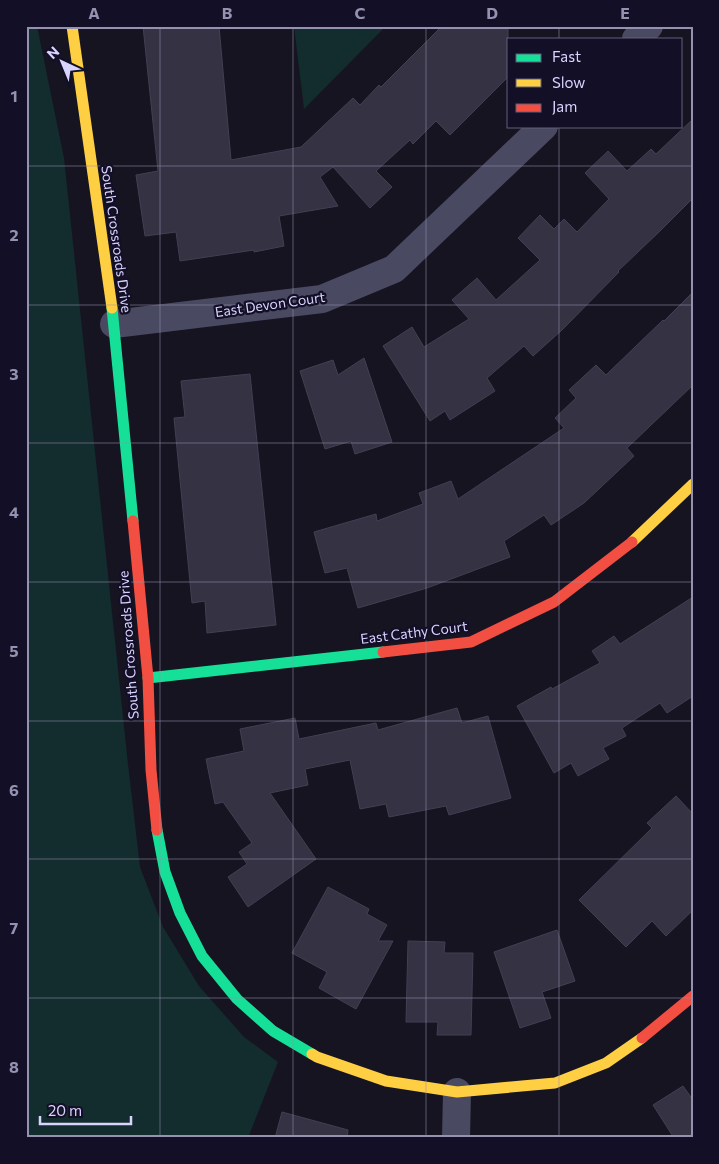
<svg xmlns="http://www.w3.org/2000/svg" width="719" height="1164" font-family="Commissioner,sans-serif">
	<rect width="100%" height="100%" fill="#161421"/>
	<g fill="#132c2d">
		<polygon points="26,26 37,26 64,158 128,764 140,867 163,927 199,986 244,1037 278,1062 248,1138 27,1138"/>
		<polygon points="294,26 386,26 304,109"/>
	</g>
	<g fill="#343243" stroke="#433f54">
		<polygon points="143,26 219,26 231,160 301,147 353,98 360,105 379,85 381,87 442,26 508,26 508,77 450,135 436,121 413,144 410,140 376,171 392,187 370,208 333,167 320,177 338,206 279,216 284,246 254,252 254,250 180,261 176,232 145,236 136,175 158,171"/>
		<polygon points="693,119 693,198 659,232 618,271 619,272 562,330 533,356 524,346 487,378 495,391 450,420 445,411 430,421 383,346 412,327 424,347 469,319 452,300 477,278 496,300 540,260 518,238 540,215 554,229 564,219 577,232 609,199 585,173 608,151 627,171 651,149 656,154"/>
		<polygon points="693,292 693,385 627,448 634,456 584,503 551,525 544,515 504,541 510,557 427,588 358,608 347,568 325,573 314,532 376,514 377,521 423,504 419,493 451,481 458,499 564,428 555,418 576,398 569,390 596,365 606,375 663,320 664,321"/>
		<polygon points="364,358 392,442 355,454 351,441 325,449 300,371 333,360 338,375"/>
		<polygon points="250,374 276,625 207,633 205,601 192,603 174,418 185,417 181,381"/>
		<polygon points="693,597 693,696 667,713 660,703 622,728 626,736 603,748 609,759 578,776 571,763 554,773 517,706 551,687 552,689 600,663 592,651 614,636 620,644"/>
		<polygon points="457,708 462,723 488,716 511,798 449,815 446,806 389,817 386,804 360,809 350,760 305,769 308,785 270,793 316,859 248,907 228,877 247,864 239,852 252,843 223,802 215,804 206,759 244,751 240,729 295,718 299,739 376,723 378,730"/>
		<polygon points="676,796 693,814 693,910 666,936 652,921 626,947 579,900 652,828 647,823"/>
		<polygon points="328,887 369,909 367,914 387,925 378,941 393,941 356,1009 319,988 327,972 292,953"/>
		<polygon points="557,930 575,981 542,992 551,1018 520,1028 494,952"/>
		<polygon points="408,941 445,942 444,953 473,953 471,1035 437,1035 438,1022 406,1022"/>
		<polygon points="683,1086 693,1100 693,1138 674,1138 653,1105"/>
		<polygon points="282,1112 348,1130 347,1138 275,1138"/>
	</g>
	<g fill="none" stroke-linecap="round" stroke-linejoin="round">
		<g stroke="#4a4962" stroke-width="28">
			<polyline points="636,39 649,26"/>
			<polyline points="114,324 322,299 394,269 544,126"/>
			<polyline points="456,1138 457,1092"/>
		</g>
		<g stroke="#16e098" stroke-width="11">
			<polyline points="112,308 133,521"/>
			<polyline points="148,678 383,652"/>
			<polyline points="157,830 165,872 180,913 202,956 237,999 273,1031 312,1054"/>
		</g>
		<g stroke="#ffcf43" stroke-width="11">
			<polyline points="72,26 112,308"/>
			<polyline points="632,542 693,484"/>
			<polyline points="312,1054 317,1057 386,1081 457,1092 555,1083 606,1063 642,1038"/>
		</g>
		<g stroke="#f24e42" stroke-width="11">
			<polyline points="133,521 148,678 151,770 157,830"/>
			<polyline points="383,652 471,642 554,602 632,542"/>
			<polyline points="642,1038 693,996"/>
		</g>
	</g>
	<path fill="none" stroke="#9591b1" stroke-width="1" stroke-opacity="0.55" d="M160,26V1138M293,26V1138M426,26V1138M559,26V39M559,126V1138M26,166H693M26,305H693M26,443H693M26,582H693M26,721H693M26,859H693M26,998H693"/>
	<g text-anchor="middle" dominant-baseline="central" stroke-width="4.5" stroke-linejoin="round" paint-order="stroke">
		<g font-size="14" fill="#d9d4ff" stroke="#130f26">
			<text transform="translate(117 239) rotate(82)">South Crossroads Drive</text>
			<text transform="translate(270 304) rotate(-8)">East Devon Court</text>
			<text transform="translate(414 632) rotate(-7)">East Cathy Court</text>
			<text transform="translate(128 645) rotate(-94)">South Crossroads Drive</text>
		</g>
	</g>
	<rect width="719" height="1164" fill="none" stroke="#130f26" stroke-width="55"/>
	<rect x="507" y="38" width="175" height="90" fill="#130f26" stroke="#625e7d"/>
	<rect x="516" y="54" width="25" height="8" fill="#16e098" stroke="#625e7d"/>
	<text x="552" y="62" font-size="15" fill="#d9d4ff">Fast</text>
	<rect x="516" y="79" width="25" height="8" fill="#ffcf43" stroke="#625e7d"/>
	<text x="552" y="88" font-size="15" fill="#d9d4ff">Slow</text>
	<rect x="516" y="104" width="25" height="8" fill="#f24e42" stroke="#625e7d"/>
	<text x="552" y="112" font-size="15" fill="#d9d4ff">Jam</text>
	<g transform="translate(62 62) rotate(316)" stroke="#130f26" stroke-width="4" paint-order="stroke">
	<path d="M0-4L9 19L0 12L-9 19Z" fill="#d9d4ff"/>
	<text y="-8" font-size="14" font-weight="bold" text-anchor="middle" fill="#d9d4ff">N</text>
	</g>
	<path d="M40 1116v8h91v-8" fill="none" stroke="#d9d4ff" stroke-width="2.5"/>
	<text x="48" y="1116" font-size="15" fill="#d9d4ff" stroke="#130f26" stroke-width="4" paint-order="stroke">20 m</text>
	<rect x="28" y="28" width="664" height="1108" fill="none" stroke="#9591b1" stroke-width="2"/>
	<g font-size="16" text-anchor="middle" font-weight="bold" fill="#9591b1">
		<text x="94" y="19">A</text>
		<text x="227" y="19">B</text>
		<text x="360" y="19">C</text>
		<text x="492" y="19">D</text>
		<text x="625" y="19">E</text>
		<text x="14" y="102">1</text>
		<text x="14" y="241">2</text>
		<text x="14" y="380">3</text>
		<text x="14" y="518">4</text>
		<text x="14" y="657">5</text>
		<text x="14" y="796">6</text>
		<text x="14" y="934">7</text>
		<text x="14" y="1073">8</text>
	</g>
</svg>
